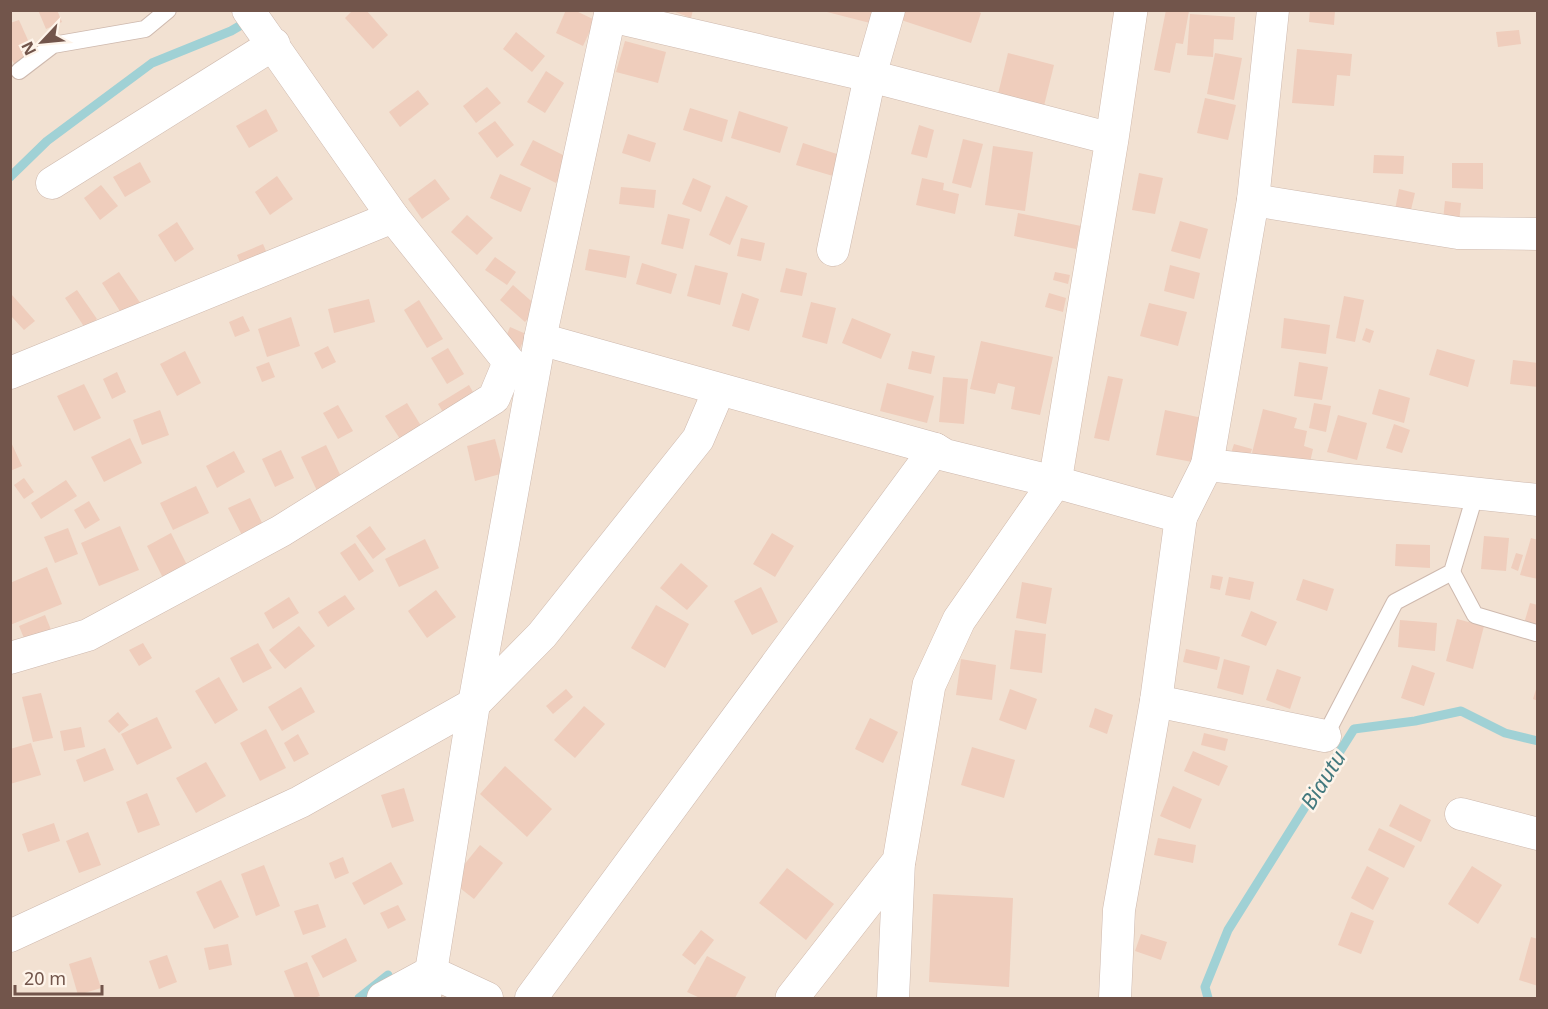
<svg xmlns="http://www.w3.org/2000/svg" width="1548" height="1009" font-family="'Noto Sans',sans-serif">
	<rect width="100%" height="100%" fill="#fbf0e4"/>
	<rect fill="#f2e1d2" x="11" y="11" width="1526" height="987"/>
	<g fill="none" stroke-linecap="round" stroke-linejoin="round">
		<g stroke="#a0d1d5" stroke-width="9">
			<polyline points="10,177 47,141 152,63 231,31 248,21"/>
			<polyline points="359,998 388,975"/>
			<polyline points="1208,998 1205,987 1228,930 1354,729 1415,721 1461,711 1505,733 1538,741"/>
		</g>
	</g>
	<g fill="#efcdbc">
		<polygon points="38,10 57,10 62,22 46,29"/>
		<polygon points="353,10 366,10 388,35 373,49 345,18"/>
		<polygon points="566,10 574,10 595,20 583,46 556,33"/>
		<polygon points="670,10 693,10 691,18"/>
		<polygon points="828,10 877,10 874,24 827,12"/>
		<polygon points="904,10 975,10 981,13 971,43 901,20"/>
		<polygon points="1166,10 1189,11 1183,44 1176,43 1170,73 1154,70"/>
		<polygon points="1310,10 1335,10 1334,25 1309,22"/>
		<polygon points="1190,14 1235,17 1233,40 1214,39 1213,57 1187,55"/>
		<polygon points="19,20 35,56 15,65 10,56 10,23"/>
		<polygon points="1519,30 1521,44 1498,47 1496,32"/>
		<polygon points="516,32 545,56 532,72 503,49"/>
		<polygon points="625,41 666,52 658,83 616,72"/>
		<polygon points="1297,49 1352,54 1350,76 1337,75 1334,106 1292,103"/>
		<polygon points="1008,53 1054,65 1043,110 997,98"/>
		<polygon points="1215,53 1242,58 1234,100 1207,94"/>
		<polygon points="546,71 564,83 545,113 527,102"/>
		<polygon points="487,87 501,103 476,123 463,106"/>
		<polygon points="418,90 429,104 400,127 389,112"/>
		<polygon points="1205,98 1236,105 1228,140 1197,133"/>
		<polygon points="690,108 728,120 722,142 683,130"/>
		<polygon points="266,109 278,131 249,148 236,126"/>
		<polygon points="739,111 788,127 780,153 731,138"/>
		<polygon points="495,121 514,145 497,158 478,133"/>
		<polygon points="919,125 934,130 927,158 911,154"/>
		<polygon points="628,134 656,143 650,162 622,153"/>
		<polygon points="963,139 983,144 971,188 952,183"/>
		<polygon points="533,140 569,158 556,183 520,165"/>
		<polygon points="803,143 840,155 833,176 796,165"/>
		<polygon points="993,146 1033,152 1025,211 985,205"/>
		<polygon points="1374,155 1404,156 1403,174 1373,173"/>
		<polygon points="140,162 151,182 125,197 113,177"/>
		<polygon points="1452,163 1483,163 1483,189 1452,188"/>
		<polygon points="1139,173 1163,178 1155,214 1132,210"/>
		<polygon points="500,174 531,188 521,212 490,198"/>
		<polygon points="277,176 293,199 270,215 255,192"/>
		<polygon points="693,178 711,186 701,212 682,204"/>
		<polygon points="922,178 944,183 943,190 959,194 955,214 916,205"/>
		<polygon points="435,179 450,199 422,219 408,199"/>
		<polygon points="101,185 118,206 100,220 84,198"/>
		<polygon points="621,187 656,190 654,208 619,204"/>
		<polygon points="1399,189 1415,193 1410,214 1395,210"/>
		<polygon points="726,196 748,206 730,245 709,235"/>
		<polygon points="1445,201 1461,203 1459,223 1443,220"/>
		<polygon points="1018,213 1081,226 1076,249 1014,236"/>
		<polygon points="668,214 690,219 683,249 661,244"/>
		<polygon points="467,215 493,238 477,255 451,232"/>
		<polygon points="1180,221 1208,229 1200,259 1171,251"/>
		<polygon points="177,222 194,249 175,262 158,235"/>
		<polygon points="741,238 765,243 761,261 737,256"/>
		<polygon points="263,244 272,265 246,277 237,255"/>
		<polygon points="589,249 630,256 626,278 585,270"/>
		<polygon points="495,257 516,272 507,285 485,270"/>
		<polygon points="642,263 677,274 671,294 636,284"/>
		<polygon points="695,265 728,273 720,305 687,296"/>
		<polygon points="1170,265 1200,273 1194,299 1164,291"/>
		<polygon points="786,268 807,273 802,296 780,292"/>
		<polygon points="119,272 141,304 123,316 102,283"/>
		<polygon points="1055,272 1070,275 1068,284 1053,280"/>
		<polygon points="513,285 538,307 525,322 500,300"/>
		<polygon points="77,290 97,319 85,328 65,298"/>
		<polygon points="742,293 759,299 749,331 732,326"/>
		<polygon points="1049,293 1066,298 1063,312 1045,307"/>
		<polygon points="12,295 35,321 24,330 10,315"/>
		<polygon points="1344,296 1364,300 1355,342 1336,338"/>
		<polygon points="369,299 375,322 334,333 328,309"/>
		<polygon points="419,300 443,339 427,348 404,310"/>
		<polygon points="811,302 836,308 827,344 802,337"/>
		<polygon points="1149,303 1187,312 1178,346 1140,336"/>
		<polygon points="243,316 250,331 235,337 229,322"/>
		<polygon points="291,317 300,346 267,357 258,329"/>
		<polygon points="852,318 891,334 881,359 842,343"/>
		<polygon points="1284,318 1330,325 1326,354 1281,348"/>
		<polygon points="510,327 526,334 517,356 501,349"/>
		<polygon points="1366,328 1374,331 1370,343 1362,340"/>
		<polygon points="981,341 1053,357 1040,415 1011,409 1015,387 998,383 995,394 970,389"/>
		<polygon points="328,346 336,362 322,369 314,353"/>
		<polygon points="448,348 464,374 447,384 431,358"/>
		<polygon points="1437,349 1475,360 1468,387 1429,375"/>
		<polygon points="185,351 201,383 177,396 160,364"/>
		<polygon points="912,351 935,356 931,374 908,369"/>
		<polygon points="1513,360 1538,363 1538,387 1510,384"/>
		<polygon points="269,362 275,377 262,382 256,367"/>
		<polygon points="1299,362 1328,367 1322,400 1294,396"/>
		<polygon points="117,372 126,392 112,399 103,379"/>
		<polygon points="1108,376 1123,379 1109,441 1094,438"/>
		<polygon points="943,377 968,379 964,424 939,422"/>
		<polygon points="887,383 934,396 927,423 880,411"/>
		<polygon points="84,384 101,418 74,431 57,396"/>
		<polygon points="469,385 477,399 446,417 438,404"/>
		<polygon points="1379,389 1410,398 1404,423 1372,414"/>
		<polygon points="407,403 423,429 402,442 385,416"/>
		<polygon points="1314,403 1331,406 1326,432 1309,428"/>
		<polygon points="338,405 353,431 338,439 323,413"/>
		<polygon points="1263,409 1297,418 1294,428 1307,431 1304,446 1313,449 1309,467 1250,461"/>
		<polygon points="160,410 169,435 142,445 133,420"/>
		<polygon points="1165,410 1207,419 1192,462 1156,455"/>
		<polygon points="1338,415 1367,423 1357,460 1327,452"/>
		<polygon points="1394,424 1410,430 1402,453 1386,448"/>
		<polygon points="130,438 142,463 104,482 91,457"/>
		<polygon points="495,439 504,473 475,481 467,446"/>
		<polygon points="10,440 22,466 10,471"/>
		<polygon points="1234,444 1252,449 1247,464 1229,459"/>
		<polygon points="326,445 345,485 320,497 301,457"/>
		<polygon points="281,450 294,478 275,487 262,459"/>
		<polygon points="234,451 245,472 217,488 206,466"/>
		<polygon points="24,478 34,492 24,499 14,485"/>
		<polygon points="66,480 77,496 41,519 31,503"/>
		<polygon points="196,486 209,513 173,530 160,503"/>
		<polygon points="250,498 266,531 245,541 228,508"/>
		<polygon points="89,501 100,520 85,529 74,510"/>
		<polygon points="120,526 139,570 99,586 81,543"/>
		<polygon points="370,526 386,549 373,559 356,536"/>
		<polygon points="68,528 78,554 55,563 44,537"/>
		<polygon points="171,533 188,567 164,580 147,546"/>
		<polygon points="772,533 794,546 775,577 753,564"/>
		<polygon points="1484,536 1509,538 1506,571 1481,569"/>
		<polygon points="1531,538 1538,540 1538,579 1520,575"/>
		<polygon points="425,539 439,568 399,587 385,559"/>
		<polygon points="355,543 374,571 359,581 340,553"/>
		<polygon points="1396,544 1430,545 1430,568 1395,566"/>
		<polygon points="1516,553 1523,555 1518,571 1511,568"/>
		<polygon points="681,563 708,586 687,610 660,588"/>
		<polygon points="47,567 62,604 10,625 10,583"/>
		<polygon points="1212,575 1223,577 1220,590 1210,588"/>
		<polygon points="1229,577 1254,582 1250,600 1225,595"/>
		<polygon points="1303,579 1334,589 1327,611 1296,600"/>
		<polygon points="1022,582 1052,588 1046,624 1016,618"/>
		<polygon points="761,587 778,622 752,635 734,601"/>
		<polygon points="436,590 456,617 427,638 408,611"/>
		<polygon points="345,595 355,609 328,627 318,612"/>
		<polygon points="289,597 299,613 273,629 264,613"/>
		<polygon points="1530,603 1538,605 1538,632 1523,627"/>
		<polygon points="656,605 689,624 665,668 631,648"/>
		<polygon points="1251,611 1277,622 1266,646 1241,636"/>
		<polygon points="45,615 54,637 28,648 19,626"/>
		<polygon points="1457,619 1484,626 1473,669 1446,661"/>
		<polygon points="1400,620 1437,623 1435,651 1398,647"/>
		<polygon points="299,626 315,646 285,669 269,650"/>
		<polygon points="1015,630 1046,634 1042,673 1010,669"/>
		<polygon points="143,643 152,658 139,666 129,650"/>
		<polygon points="258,643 272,668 243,683 230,658"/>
		<polygon points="1186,649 1220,657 1217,670 1183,662"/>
		<polygon points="961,659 996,665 992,700 956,695"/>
		<polygon points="1224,659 1250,666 1243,695 1217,688"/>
		<polygon points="1412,665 1435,673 1424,706 1401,698"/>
		<polygon points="1277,669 1301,677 1290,709 1266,700"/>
		<polygon points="219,677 238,710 215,724 195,691"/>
		<polygon points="1537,686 1538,686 1538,701 1533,699"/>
		<polygon points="301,687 315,712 282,731 268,707"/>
		<polygon points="566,689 573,697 553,714 546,706"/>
		<polygon points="1010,689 1037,699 1026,730 999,720"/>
		<polygon points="41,693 53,738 33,742 22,697"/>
		<polygon points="584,706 605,724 575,758 554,740"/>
		<polygon points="1095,708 1113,715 1107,734 1089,727"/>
		<polygon points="118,712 129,725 119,733 108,721"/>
		<polygon points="157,717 172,748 137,765 121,734"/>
		<polygon points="870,718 898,732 883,763 855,749"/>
		<polygon points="81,727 85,747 64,751 60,731"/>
		<polygon points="266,729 286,768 260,781 240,743"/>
		<polygon points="1204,733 1228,739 1225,751 1201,745"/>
		<polygon points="298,734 309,754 294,762 284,743"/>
		<polygon points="31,743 41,775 10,784 10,749"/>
		<polygon points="972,747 1015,760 1004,798 961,785"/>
		<polygon points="105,748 114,770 84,782 76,760"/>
		<polygon points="1193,751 1228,766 1219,786 1184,771"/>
		<polygon points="206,762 226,796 196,813 176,778"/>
		<polygon points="505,766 552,809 527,837 480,794"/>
		<polygon points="1173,786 1202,799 1190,829 1160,816"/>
		<polygon points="404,788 414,821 392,828 381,795"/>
		<polygon points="147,793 160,825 138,833 126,802"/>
		<polygon points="1400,804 1431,820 1421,842 1389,826"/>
		<polygon points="54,823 60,841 28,852 22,834"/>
		<polygon points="1379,828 1415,846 1404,868 1368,850"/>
		<polygon points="88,832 101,865 79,873 66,841"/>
		<polygon points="1158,838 1196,845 1193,863 1154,855"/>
		<polygon points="480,845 503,863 474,899 451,881"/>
		<polygon points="343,857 349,873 335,879 329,863"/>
		<polygon points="391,862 403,884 364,905 352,883"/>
		<polygon points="264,865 280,906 256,916 241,874"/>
		<polygon points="1367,866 1389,878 1373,910 1351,898"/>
		<polygon points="1472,866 1502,885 1478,924 1448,904"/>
		<polygon points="787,868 834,904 806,940 759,903"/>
		<polygon points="221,880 239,917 214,929 196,892"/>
		<polygon points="933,894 1013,898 1009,987 929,982"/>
		<polygon points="318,904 326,927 303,935 294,911"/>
		<polygon points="398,905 406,920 388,929 380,913"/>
		<polygon points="1351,912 1374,921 1361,954 1338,945"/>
		<polygon points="701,930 714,940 695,965 682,955"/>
		<polygon points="1141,934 1167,942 1161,960 1135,951"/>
		<polygon points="1531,937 1538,939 1538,986 1519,980"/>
		<polygon points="346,938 357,961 323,978 311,956"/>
		<polygon points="228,944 232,965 209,970 204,948"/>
		<polygon points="167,955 177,982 159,989 149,961"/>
		<polygon points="707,956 746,977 735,998 700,998 687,992"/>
		<polygon points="91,957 101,988 78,995 69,964"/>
		<polygon points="307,962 320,996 314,998 295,998 284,971"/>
	</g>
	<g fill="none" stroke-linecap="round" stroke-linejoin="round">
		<g stroke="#ceb9ae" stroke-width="18">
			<g id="lane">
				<polyline points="19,71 53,45 145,29 168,10"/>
				<polyline points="1452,572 1475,615 1536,633"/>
				<polyline points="1325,736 1395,602 1452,572 1476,492"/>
			</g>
		</g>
		<g stroke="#ceb9ae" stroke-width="33">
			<g id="street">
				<polyline points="248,10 393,217 509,362"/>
				<polyline points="610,16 870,76 1112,139"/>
				<polyline points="52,183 274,44"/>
				<polyline points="1253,200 1458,233 1538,234"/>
				<polyline points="833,250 870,76 889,10"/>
				<polyline points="540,339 935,449 945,455 1055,482 1181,517 1207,465 1538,500"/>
				<polyline points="10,373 393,217"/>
				<polyline points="1207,465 1253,200 1273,10"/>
				<polyline points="10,658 88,635 281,531 494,398 509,362"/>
				<polyline points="1156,701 1325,736"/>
				<polyline points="1461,814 1538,834"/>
				<polyline points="10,936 300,802 474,704 542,635 698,439 719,390"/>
				<polyline points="431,972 487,998"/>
				<polyline points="383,998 431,972"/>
				<polyline points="424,998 431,972 474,704 540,339 611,10"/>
				<polyline points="531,998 935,449"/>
				<polyline points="893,998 899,861"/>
				<polyline points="1115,998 1119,910 1156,701 1181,517"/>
			</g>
		</g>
		<g stroke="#d1b9ab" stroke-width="34">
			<polyline id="secondary" points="792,998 899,861 929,685 959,620 1055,482 1112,139 1131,10"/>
		</g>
		<use href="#lane" stroke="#fff" stroke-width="16"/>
		<use href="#street" stroke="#fff" stroke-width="32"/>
		<use href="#secondary" stroke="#fff" stroke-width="33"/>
	</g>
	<g text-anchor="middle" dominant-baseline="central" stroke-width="5" stroke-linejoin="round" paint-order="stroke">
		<g font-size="22" font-style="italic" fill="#43797e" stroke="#fef4ea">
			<text transform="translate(1322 779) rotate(-58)">Biautu</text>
		</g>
	</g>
	<rect width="1548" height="1009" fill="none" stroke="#72554b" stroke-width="24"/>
	<g transform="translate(42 42) rotate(244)" stroke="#fef4ea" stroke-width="4.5" paint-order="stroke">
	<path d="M0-4.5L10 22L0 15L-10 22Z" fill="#72554b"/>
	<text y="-9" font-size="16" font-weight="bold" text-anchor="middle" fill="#72554b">N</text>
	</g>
	<path d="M15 985v9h87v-9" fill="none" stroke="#72554b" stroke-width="3"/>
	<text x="24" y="985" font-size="18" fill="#72554b" stroke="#fef4ea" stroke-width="4.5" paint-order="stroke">20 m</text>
</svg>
